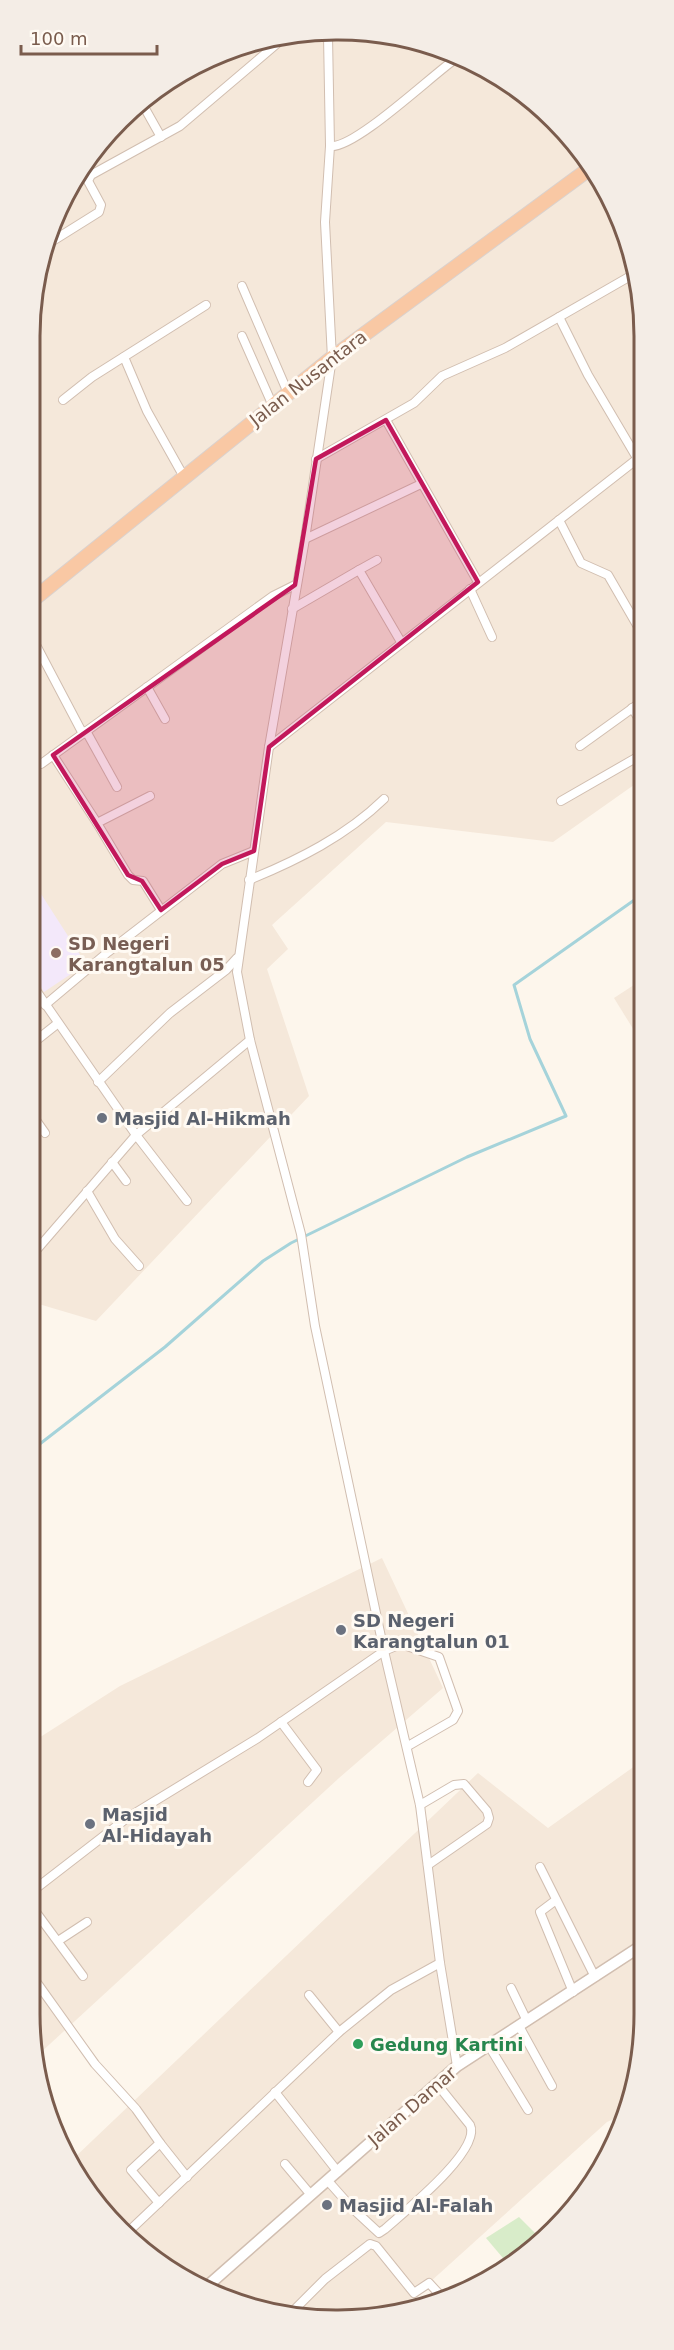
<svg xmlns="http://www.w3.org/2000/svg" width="674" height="2350" font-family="'DejaVu Sans',sans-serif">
	<rect width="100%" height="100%" fill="#fdf6ec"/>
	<g fill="#f5e8da">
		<polygon points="277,36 397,36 473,62 554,120 612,202 641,297 641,780 553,842 386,822 272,925 288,949 267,969 309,1096 96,1321 32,1302 36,277 82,167 166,82"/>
		<polygon points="640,981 640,1040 614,998"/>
		<polygon points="382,1558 443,1688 339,1778 38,2055 30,2013 31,1743 120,1686"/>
		<polygon points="639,1763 638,2073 622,2115 607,2122 398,2311 317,2319 201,2288 106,2216 72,2160 478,1773 548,1828"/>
	</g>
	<polygon fill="#f3e8fa" points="34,883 86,964 44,992 33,975 34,931 42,925 34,930"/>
	<polygon fill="#d8ecc9" points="519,2217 540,2238 525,2255 508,2264 486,2238"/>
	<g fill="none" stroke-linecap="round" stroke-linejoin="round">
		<polyline stroke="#a5d3da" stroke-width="3" points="32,1450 165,1347 263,1261 291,1243 467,1157 566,1116 530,1039 514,985 640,896"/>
		<g stroke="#d1beb0" stroke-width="10">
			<g id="minor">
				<polyline points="328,36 330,146 325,222 332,358 305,539 269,747 237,972 250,1040 301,1234 315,1326 384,1651 401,1644 439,1657 458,1711 453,1720 408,1746"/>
				<polyline points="143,105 161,137"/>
				<path d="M330,146C354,150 434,73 458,57"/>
				<polyline points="607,194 616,212"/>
				<polyline points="51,242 99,212 101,205 88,181 91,175 180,126 286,36"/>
				<polyline points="242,286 288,393"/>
				<polyline points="559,317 588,375 637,458"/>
				<polyline points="242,336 273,406"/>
				<polyline points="124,357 147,411 184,477"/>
				<polyline points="63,400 92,377 206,305"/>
				<polyline points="386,420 478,582"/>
				<polyline points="316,459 414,403 442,376 505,348 634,274"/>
				<polyline points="559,520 581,563 608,575 641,632"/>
				<polyline points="305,539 421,484"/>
				<polyline points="377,560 359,570 401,642"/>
				<polyline points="470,589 492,637"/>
				<polyline points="292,609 359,570"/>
				<polyline points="35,643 83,734"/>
				<polyline points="147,687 165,719"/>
				<polyline points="632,708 641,722"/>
				<polyline points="86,731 117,787"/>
				<polyline points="580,746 641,702"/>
				<polyline points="269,747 641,456"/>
				<polyline points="53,755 97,823"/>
				<polyline points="34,765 41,764 273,596 295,585"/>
				<polyline points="150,796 97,823 128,875 133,880 143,881 161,910"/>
				<polyline points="561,801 641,755"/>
				<path d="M249,880C298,860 346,836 384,799"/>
				<polyline points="33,986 136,1135 250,1040"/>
				<polyline points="45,1005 108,952 222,864 254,851"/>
				<polyline points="33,1043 57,1024"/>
				<polyline points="98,1082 170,1013 226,970 237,958"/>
				<polyline points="33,1116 45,1133"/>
				<polyline points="112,1162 126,1181"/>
				<polyline points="87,1191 115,1239 139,1266"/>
				<polyline points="33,1254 136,1135 187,1201"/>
				<polyline points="281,1722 317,1770 308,1782"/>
				<polyline points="420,1805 454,1785 464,1784 487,1811 489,1818 487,1824 428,1865"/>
				<polyline points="540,1867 595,1977"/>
				<polyline points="30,1893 127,1818 258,1738 384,1651 420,1805 440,1963 457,2066"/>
				<polyline points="556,1900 540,1912 573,1992"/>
				<polyline points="30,1904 83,1976"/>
				<polyline points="58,1941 87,1922"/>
				<polyline points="30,1973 95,2064 136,2109 160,2143 131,2170 159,2203"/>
				<polyline points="511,1988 527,2021"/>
				<polyline points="309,1995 339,2032"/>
				<polyline points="519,2026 552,2086"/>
				<polyline points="489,2046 528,2110"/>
				<polyline points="275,2092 338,2172"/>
				<polyline points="160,2143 187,2177"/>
				<polyline points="285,2164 311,2195"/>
				<path d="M328,2181L352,2208L379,2233L385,2229C404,2212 482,2150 470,2125L437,2084"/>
				<polyline points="106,2215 107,2216"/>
				<polyline points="128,2232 339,2032 391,1990 440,1963"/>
				<polyline points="291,2313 325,2279 370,2244 376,2246 414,2293 429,2283 442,2297"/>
			</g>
		</g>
		<g stroke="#d1beb0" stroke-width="13">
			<polyline id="tertiary" points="204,2289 457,2066 638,1948"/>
		</g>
		<g stroke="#dad1cd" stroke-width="16">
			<polyline id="trunk" points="35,598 332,358 589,169"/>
		</g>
		<use href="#minor" stroke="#fff" stroke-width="8"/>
		<use href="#tertiary" stroke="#fff" stroke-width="10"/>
		<use href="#trunk" stroke="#f9c8a4" stroke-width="14"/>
	</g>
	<path fill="#c2185b" fill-opacity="0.2" stroke="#c2185b" stroke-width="4.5" stroke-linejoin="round" d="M386,420L478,582L269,747L254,851L222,864L161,910L142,881L128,875L53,755L295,585L316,459Z"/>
	<circle fill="#8d6e63" stroke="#fffaf3" stroke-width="2" cx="56" cy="953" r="6"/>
	<g fill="#6b7280" stroke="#fffaf3" stroke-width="2">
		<circle cx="102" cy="1118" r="6"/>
		<circle cx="341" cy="1630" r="6"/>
		<circle cx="90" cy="1824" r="6"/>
		<circle cx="327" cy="2205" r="6"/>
	</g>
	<circle fill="#2e9e5b" stroke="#fffaf3" stroke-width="2" cx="358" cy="2044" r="6"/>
	<g text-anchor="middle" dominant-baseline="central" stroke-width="6" stroke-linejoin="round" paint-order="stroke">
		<g font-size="18" fill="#7a5c4d" stroke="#fffaf3">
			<text transform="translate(308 378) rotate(-38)">Jalan Nusantara</text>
			<text transform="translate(412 2106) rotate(-41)">Jalan Damar</text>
		</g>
		<g font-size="18" font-weight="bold" fill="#785e54" stroke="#fffaf3" text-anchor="start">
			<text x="68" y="943">SD Negeri<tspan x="68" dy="21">Karangtalun 05</tspan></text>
		</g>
		<g font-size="18" font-weight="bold" fill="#5b616d" stroke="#fffaf3" text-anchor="start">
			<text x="114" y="1118">Masjid Al-Hikmah</text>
			<text x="353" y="1620">SD Negeri<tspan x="353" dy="21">Karangtalun 01</tspan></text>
			<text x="102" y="1814">Masjid<tspan x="102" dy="21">Al-Hidayah</tspan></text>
			<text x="339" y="2205">Masjid Al-Falah</text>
		</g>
		<g font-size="18" font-weight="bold" fill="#27864d" stroke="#fffaf3" text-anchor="start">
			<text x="370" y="2044">Gedung Kartini</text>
		</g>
	</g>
	<path d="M0 0H674V2350H0ZM336 40H338A296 296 0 0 1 634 336V2014A296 296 0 0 1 338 2310H336A296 296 0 0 1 40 2014V336A296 296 0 0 1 336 40Z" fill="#f4ede6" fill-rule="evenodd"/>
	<path fill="none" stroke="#7a5c4d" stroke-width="3" d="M336 40H338A296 296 0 0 1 634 336V2014A296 296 0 0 1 338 2310H336A296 296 0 0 1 40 2014V336A296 296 0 0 1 336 40Z"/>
	<path d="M21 45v9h136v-9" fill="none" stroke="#7a5c4d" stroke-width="3"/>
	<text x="30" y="45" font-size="18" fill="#7a5c4d" stroke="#fffaf3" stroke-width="4.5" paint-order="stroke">100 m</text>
</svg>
